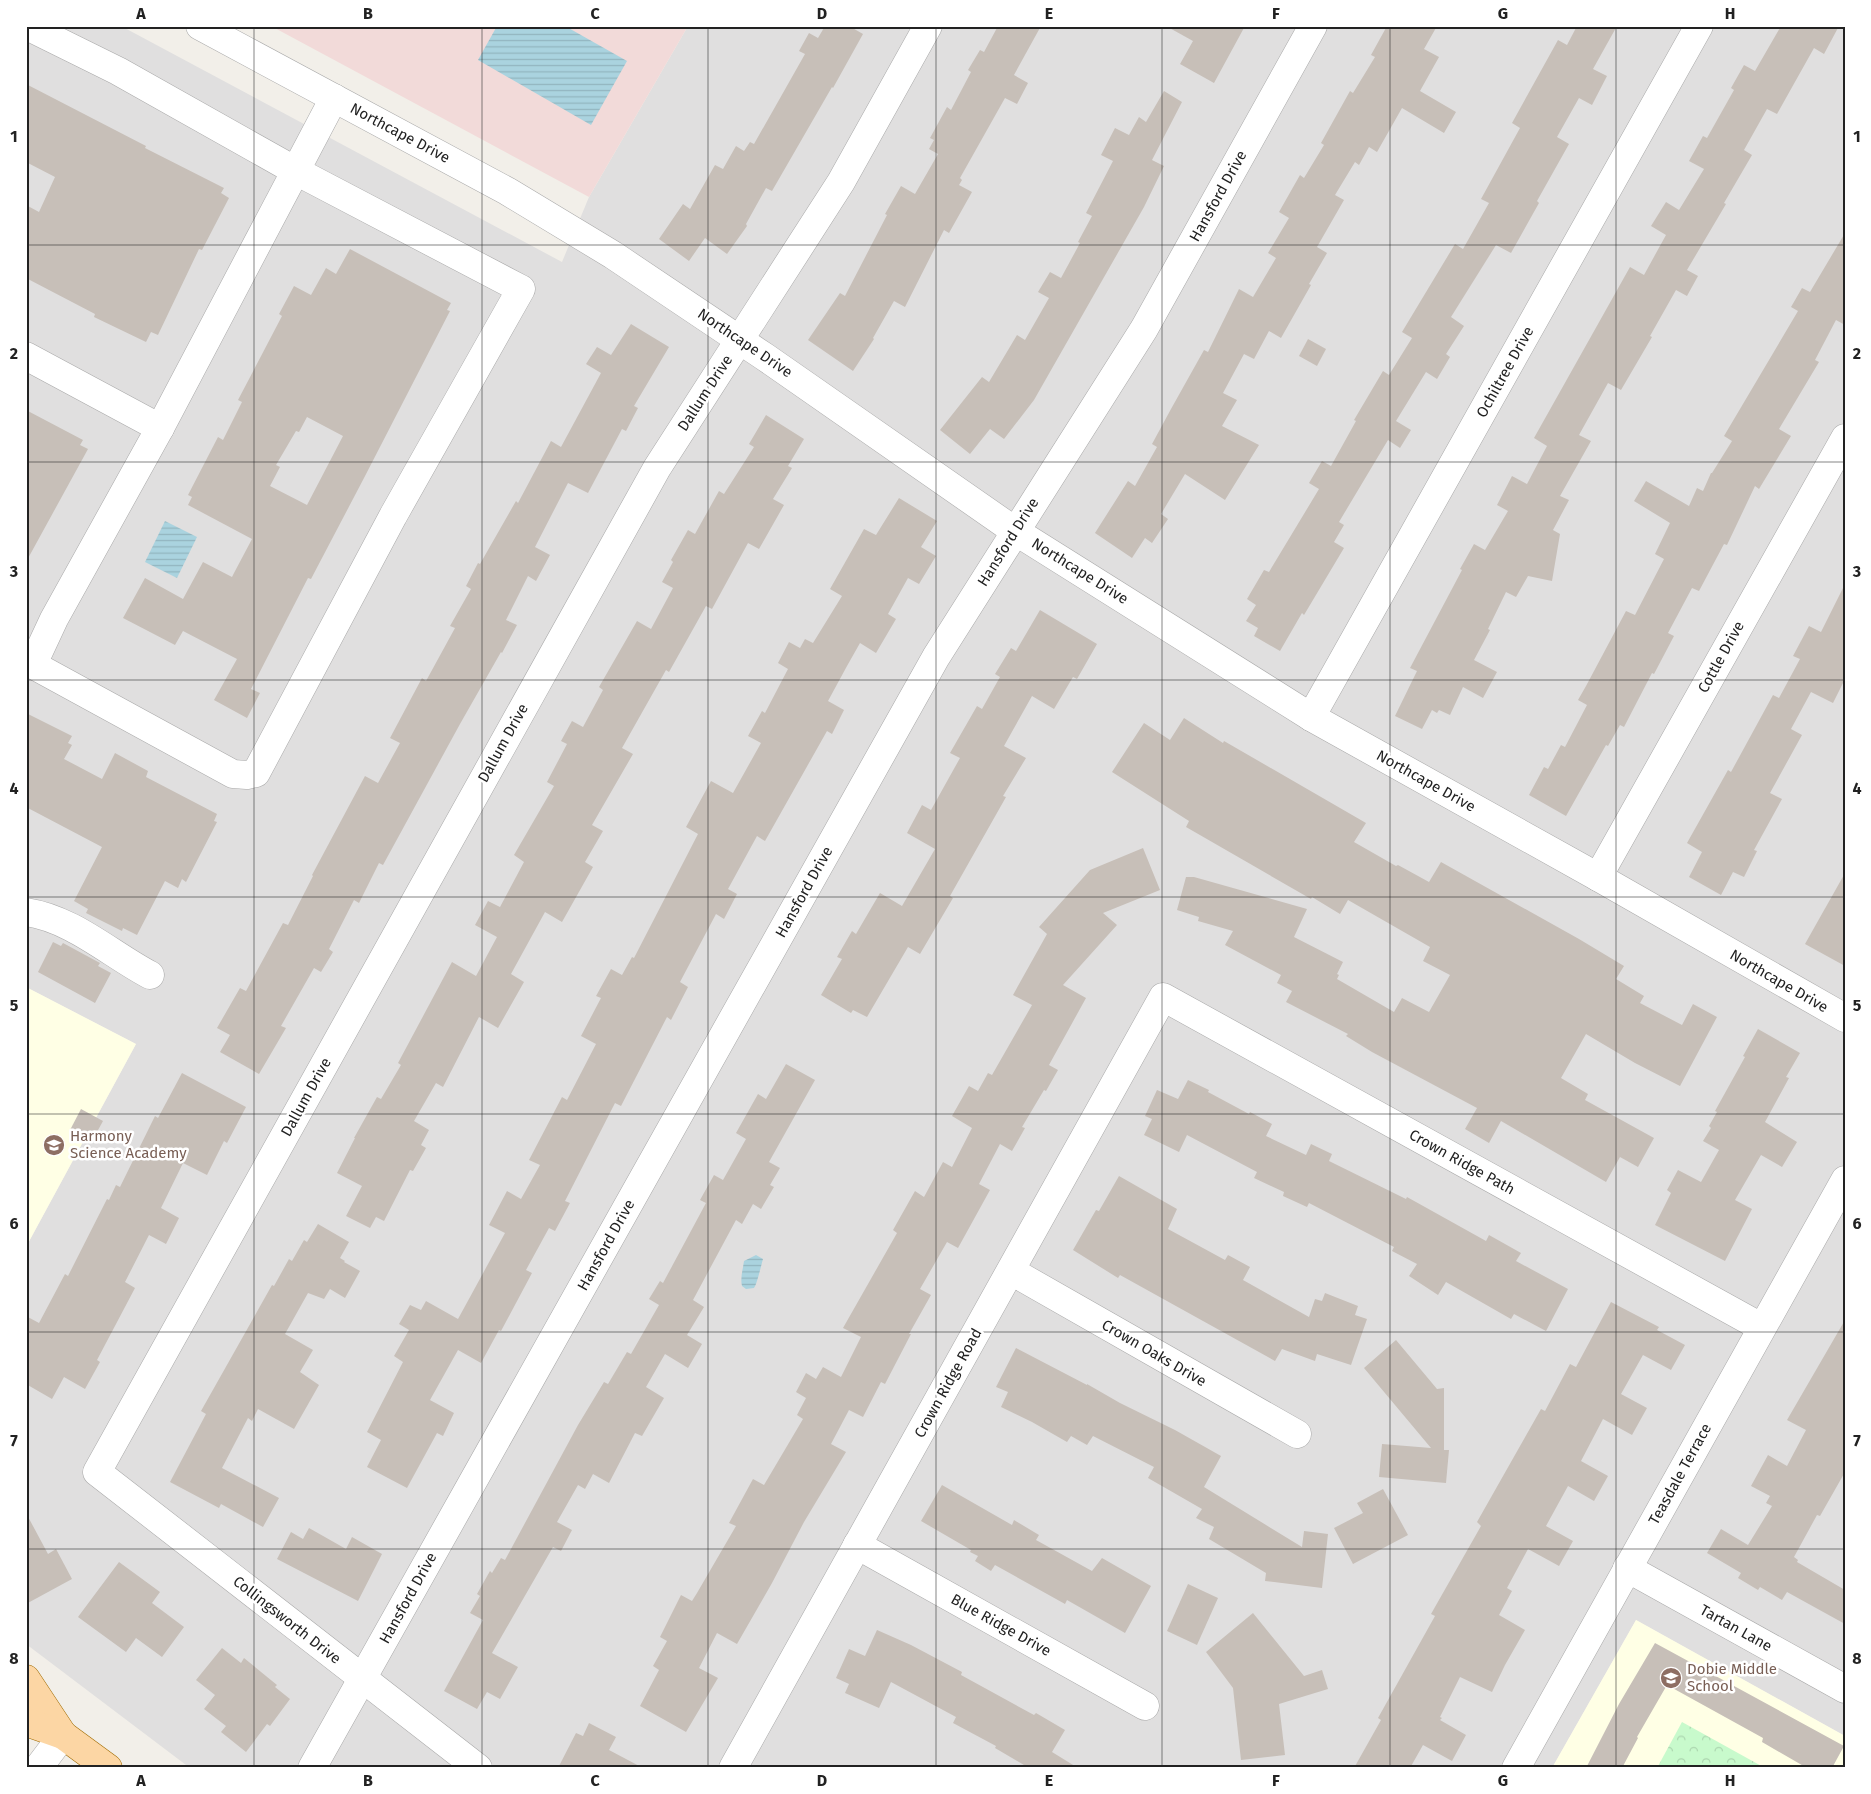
<svg xmlns="http://www.w3.org/2000/svg" width="1871" height="1794" font-family="'Fira Sans',sans-serif">
	<defs>
		<pattern id="park-crowns" width="20" height="18" patternUnits="userSpaceOnUse" patternTransform="scale(1.25)"><rect width="20" height="18" fill="#c8facc"/><path d="M2 6a3 3 0 1 1 6 0M12 15a3 3 0 1 1 6 0" fill="none" stroke="#acd6af"/></pattern>
		<pattern id="water-rules" width="6" height="5" patternUnits="userSpaceOnUse" patternTransform="scale(1.25)"><rect width="6" height="5" fill="#aad3df"/><path d="M0 2.5h6" fill="none" stroke="#92b5bf"/></pattern>
	</defs>
	<rect width="100%" height="100%" fill="#f2efe9"/>
	<polygon fill="#e0dfdf" points="26,26 121,26 562,262 589,197 688,26 1845,26 1845,1736 1636,1620 1552,1768 190,1768 26,1644 26,1247 136,1044 26,987"/>
	<polygon fill="#f2dad9" points="271,26 688,26 589,197"/>
	<g fill="#ffffe5">
		<polygon points="26,987 136,1044 26,1247"/>
		<polygon points="1636,1620 1845,1736 1845,1768 1552,1768"/>
	</g>
	<polygon fill="url(#park-crowns)" points="1682,1722 1765,1768 1657,1768"/>
	<g fill="url(#water-rules)">
		<polygon points="497,26 565,26 627,61 591,125 478,60"/>
		<polygon points="165,521 197,537 177,578 145,562"/>
		<path d="M756,1255L763,1259C761,1266 757,1284 754,1288L746,1289L742,1286C740,1278 743,1269 744,1261Z"/>
	</g>
	<g fill="#c7bfb8" fill-rule="evenodd">
		<polygon points="825,26 849,26 863,34 833,88 832,87 772,191 766,188 746,224 747,226 727,254 705,238 689,261 659,239 683,204 690,209 715,165 723,169 736,146 744,151 750,142 754,144 805,54 799,51 809,33 818,38"/>
		<polygon points="998,26 1041,26 1014,75 1028,83 1017,104 1005,98 960,178 962,180 959,185 972,192 949,233 944,230 905,307 894,301 873,338 874,339 853,371 808,340 840,293 845,296 887,215 885,214 901,186 915,194 938,154 929,149 934,140 930,138 947,107 951,110 971,72 968,70 980,50 984,52"/>
		<polygon points="1166,26 1245,26 1214,83 1180,64 1193,41"/>
		<polygon points="1387,26 1437,26 1424,49 1439,57 1420,91 1456,112 1444,133 1402,108 1377,152 1369,147 1359,165 1355,162 1335,195 1344,200 1317,247 1327,253 1309,284 1311,285 1281,338 1269,331 1254,359 1244,354 1223,393 1237,400 1222,426 1259,445 1225,500 1185,474 1161,514 1168,519 1152,543 1145,538 1132,558 1095,533 1128,481 1135,486 1157,447 1152,444 1171,409 1204,350 1208,352 1239,289 1253,297 1276,258 1268,253 1289,218 1279,212 1300,175 1304,178 1324,145 1321,143 1350,91 1353,93 1375,57 1371,55"/>
		<polygon points="1577,26 1617,26 1593,69 1607,76 1592,105 1579,98 1557,137 1569,144 1537,201 1539,203 1511,253 1496,245 1451,317 1464,326 1446,354 1450,357 1437,379 1426,372 1396,421 1411,430 1400,448 1388,440 1339,522 1344,525 1334,542 1344,548 1304,615 1302,613 1280,651 1254,636 1258,628 1246,621 1256,605 1247,599 1264,570 1269,572 1319,489 1309,483 1322,461 1331,466 1356,421 1354,420 1383,371 1389,375 1412,338 1402,332 1455,244 1463,249 1489,203 1481,199 1520,128 1512,123 1558,40 1567,45"/>
		<polygon points="1781,26 1839,26 1824,54 1814,48 1777,114 1767,109 1744,150 1752,155 1724,203 1726,204 1687,270 1698,276 1687,296 1676,290 1650,336 1652,337 1621,390 1608,383 1579,435 1591,441 1560,496 1569,500 1553,530 1560,534 1552,581 1528,576 1516,597 1506,592 1488,629 1490,630 1474,660 1497,672 1483,698 1463,687 1450,715 1439,710 1437,713 1432,710 1422,729 1395,716 1417,671 1410,668 1462,570 1460,569 1474,544 1485,550 1508,511 1497,505 1512,476 1527,484 1547,446 1534,438 1630,267 1644,275 1666,235 1651,226 1666,202 1679,210 1704,169 1689,161 1703,136 1707,138 1734,90 1731,88 1744,65 1755,71"/>
		<polygon points="26,84 146,146 145,148 224,188 221,193 229,198 202,250 199,249 158,335 151,332 146,342 94,317 95,314 26,278 26,205 39,212 55,177 26,162"/>
		<polygon points="1164,91 1182,102 1152,160 1164,166 1144,207 1034,400 1004,439 990,429 970,454 940,430 982,377 989,382 1017,335 1025,340 1049,298 1038,292 1050,272 1061,278 1080,243 1078,242 1092,216 1086,213 1113,161 1101,155 1115,128 1129,135 1139,117 1146,122"/>
		<polygon points="1845,233 1845,325 1836,320 1815,360 1819,362 1779,429 1791,436 1759,489 1755,486 1727,545 1724,544 1699,591 1692,588 1668,633 1674,636 1654,674 1652,673 1624,727 1620,725 1608,746 1606,745 1566,816 1529,795 1544,767 1548,769 1561,745 1565,747 1587,705 1578,700 1586,686 1626,611 1635,615 1664,559 1655,554 1670,523 1634,501 1646,481 1689,506 1697,488 1703,491 1711,473 1712,473 1732,441 1724,436 1798,311 1791,307 1802,288 1810,292"/>
		<path d="M350,249L451,303L447,310L450,311L364,478L311,579L308,578L251,689L260,693L247,718L214,700L237,659L183,631L175,645L123,618L145,578L183,599L203,562L232,577L234,573L252,539L188,505L192,497L188,495L218,437L223,440L242,402L238,400L282,316L279,314L294,286L311,295L326,268L336,274ZM307,417L343,436L307,505L270,486L280,467L276,465L296,431L299,432Z"/>
		<polygon points="631,324 669,347 634,406 638,408 626,431 622,429 588,493 568,483 535,547 550,555 536,581 528,576 506,620 517,625 502,653 501,652 460,724 383,865 379,863 359,903 354,900 329,949 333,952 321,972 314,968 281,1026 286,1028 259,1074 220,1052 230,1035 217,1028 240,988 246,991 283,923 288,925 313,876 312,875 365,776 378,783 400,743 390,738 422,678 426,681 455,628 450,626 471,589 466,586 478,563 480,564 516,501 518,503 551,441 561,447 601,373 586,364 597,347 611,355"/>
		<polygon points="1308,339 1326,349 1317,366 1299,356"/>
		<polygon points="26,410 83,440 80,445 88,449 26,562"/>
		<polygon points="766,415 804,439 788,466 792,468 773,499 784,505 759,549 748,543 712,609 706,606 669,672 666,670 622,748 633,754 592,825 603,831 585,862 593,867 562,922 545,912 511,974 524,982 498,1028 479,1017 443,1087 436,1083 414,1121 429,1130 421,1145 426,1148 413,1171 410,1170 384,1221 376,1217 370,1228 346,1216 362,1186 337,1173 355,1138 354,1138 377,1097 381,1099 401,1065 398,1063 452,962 476,976 497,937 475,925 488,901 500,907 524,862 514,855 554,786 547,782 567,744 561,741 572,721 583,727 603,690 599,687 637,621 651,629 673,588 662,582 673,562 671,560 688,530 695,534 719,491 724,494 754,447 749,444"/>
		<polygon points="899,498 937,521 921,547 936,556 919,584 908,578 888,614 896,619 876,653 860,643 847,666 828,701 844,710 832,734 827,731 765,841 757,836 728,889 737,894 724,919 716,914 680,982 688,987 671,1020 667,1017 621,1106 615,1103 565,1201 570,1203 555,1231 549,1228 526,1270 532,1273 501,1331 499,1330 481,1363 458,1350 430,1400 454,1413 443,1436 437,1433 407,1488 367,1467 381,1440 367,1432 403,1362 394,1356 409,1330 399,1324 410,1305 421,1310 426,1301 458,1319 505,1233 489,1225 507,1191 521,1199 540,1165 529,1160 562,1097 567,1100 596,1044 581,1036 601,998 596,996 611,969 622,975 632,957 634,958 698,834 686,827 711,781 733,793 761,743 748,736 762,711 765,713 788,669 778,663 789,642 800,648 805,639 813,643 842,596 830,589 864,529 876,535"/>
		<polygon points="1845,584 1845,679 1833,703 1811,692 1791,729 1802,735 1770,793 1782,799 1754,850 1757,851 1744,877 1733,872 1721,895 1689,877 1702,852 1687,843 1728,770 1731,772 1773,695 1779,698 1800,659 1793,656 1809,626 1821,632"/>
		<polygon points="1040,610 1097,644 1077,679 1073,677 1054,709 1032,696 1004,746 1026,758 1003,796 1006,797 950,896 953,898 920,954 908,947 867,1017 853,1010 851,1013 821,995 842,959 837,957 852,931 856,934 880,893 902,906 935,849 907,833 922,805 931,810 960,758 950,753 977,706 982,709 1000,677 995,674 1011,648 1016,651"/>
		<polygon points="26,713 72,736 68,743 72,745 64,759 102,779 115,753 148,771 146,777 217,814 214,821 217,822 186,882 182,879 178,888 165,881 137,935 123,928 122,931 86,913 88,909 74,901 102,847 26,807"/>
		<polygon points="1184,718 1223,743 1224,741 1366,823 1354,842 1396,866 1398,865 1429,882 1441,862 1579,939 1624,966 1616,979 1644,996 1640,1003 1682,1025 1693,1004 1717,1017 1680,1086 1635,1063 1586,1034 1561,1078 1588,1094 1585,1100 1654,1138 1638,1167 1620,1157 1606,1182 1501,1121 1489,1143 1465,1129 1477,1108 1372,1052 1346,1036 1348,1034 1286,1002 1292,991 1277,983 1281,975 1225,945 1233,931 1198,921 1199,917 1177,910 1186,877 1194,877 1307,909 1294,937 1343,962 1337,974 1339,975 1337,979 1394,1012 1402,998 1429,1012 1450,975 1423,961 1430,947 1348,900 1340,914 1312,897 1311,899 1186,827 1189,821 1112,772 1144,723 1170,740"/>
		<polygon points="1143,848 1160,890 1103,913 1117,925 1063,985 1086,998 1049,1065 1058,1070 1046,1091 1044,1090 1022,1127 1025,1128 1012,1151 1000,1144 979,1184 990,1190 958,1248 947,1242 920,1289 931,1295 909,1334 911,1334 885,1384 881,1382 863,1417 849,1410 831,1444 846,1452 804,1522 772,1583 737,1644 717,1633 699,1668 718,1678 686,1732 640,1706 659,1670 653,1666 667,1641 660,1637 681,1595 692,1601 697,1593 736,1526 729,1523 753,1479 764,1485 803,1419 797,1415 806,1398 796,1392 806,1373 816,1379 823,1367 841,1377 861,1337 843,1328 897,1233 893,1230 915,1191 924,1197 943,1162 952,1167 972,1128 952,1116 969,1086 978,1091 988,1073 992,1075 1032,1005 1013,995 1047,934 1039,927 1090,870"/>
		<polygon points="1845,873 1845,966 1805,944"/>
		<polygon points="53,942 61,946 63,943 100,963 98,966 111,973 95,1003 38,972"/>
		<polygon points="1758,1029 1800,1053 1786,1077 1789,1078 1765,1122 1797,1142 1782,1167 1761,1155 1735,1200 1752,1209 1725,1261 1655,1225 1671,1193 1667,1190 1678,1170 1701,1182 1719,1150 1703,1141 1711,1128 1709,1126 1717,1112 1715,1111 1745,1057 1743,1056"/>
		<polygon points="786,1064 815,1080 769,1162 780,1168 770,1185 774,1187 761,1209 753,1204 742,1224 736,1220 693,1300 704,1307 687,1335 702,1344 688,1368 665,1354 646,1387 664,1398 642,1436 635,1433 609,1483 593,1474 585,1489 578,1485 557,1522 572,1530 561,1551 553,1547 492,1653 518,1667 500,1699 487,1692 477,1709 444,1691 483,1620 470,1613 480,1596 477,1594 490,1571 492,1573 501,1558 505,1560 578,1425 604,1382 608,1384 627,1352 631,1354 659,1305 649,1299 660,1281 663,1283 706,1203 700,1200 714,1175 723,1180 746,1139 736,1133 758,1094 766,1099"/>
		<polygon points="182,1073 246,1107 227,1143 224,1141 207,1175 183,1163 161,1208 179,1218 166,1244 149,1235 125,1282 135,1288 97,1360 100,1362 85,1389 64,1377 52,1399 26,1384 26,1316 39,1323 65,1274 68,1276 107,1199 109,1200 116,1185 120,1187 155,1116 158,1118"/>
		<polygon points="1188,1080 1209,1090 1208,1092 1249,1114 1250,1112 1272,1124 1266,1136 1306,1155 1311,1144 1332,1154 1329,1161 1406,1199 1407,1197 1486,1241 1489,1235 1521,1253 1516,1261 1568,1289 1546,1331 1514,1314 1511,1319 1446,1282 1438,1295 1409,1276 1417,1264 1392,1251 1394,1247 1309,1203 1307,1207 1283,1196 1284,1192 1254,1178 1257,1172 1187,1135 1179,1152 1144,1135 1152,1119 1145,1116 1157,1090 1178,1099"/>
		<polygon points="81,1109 103,1121 91,1143 69,1132"/>
		<polygon points="1119,1176 1177,1209 1168,1229 1225,1260 1228,1255 1250,1267 1243,1280 1309,1317 1315,1299 1322,1301 1325,1293 1358,1306 1355,1315 1367,1319 1351,1365 1317,1354 1315,1361 1282,1349 1275,1361 1120,1275 1118,1278 1073,1250 1096,1210 1099,1211"/>
		<polygon points="318,1224 349,1242 340,1258 345,1261 344,1262 360,1271 345,1298 330,1289 324,1299 308,1293 285,1334 313,1350 300,1372 319,1385 294,1429 258,1409 252,1421 248,1418 222,1468 279,1498 263,1527 221,1504 219,1508 170,1482 206,1414 201,1411 272,1285 274,1286 289,1259 292,1261 304,1240 307,1242"/>
		<polygon points="1611,1302 1659,1327 1657,1330 1685,1345 1671,1370 1643,1355 1621,1394 1647,1408 1632,1435 1603,1419 1581,1461 1608,1476 1594,1501 1568,1486 1546,1526 1573,1541 1559,1566 1528,1549 1507,1588 1512,1591 1499,1615 1525,1630 1505,1665 1492,1692 1460,1677 1440,1717 1442,1718 1440,1720 1466,1735 1452,1761 1423,1745 1410,1768 1354,1768 1381,1720 1378,1718 1435,1616 1431,1614 1481,1526 1477,1522 1541,1409 1545,1411 1570,1364 1576,1367"/>
		<polygon points="1845,1320 1845,1472 1820,1516 1817,1515 1794,1557 1798,1560 1797,1562 1845,1590 1845,1624 1787,1592 1782,1600 1760,1587 1758,1590 1738,1578 1741,1573 1707,1553 1721,1529 1748,1545 1772,1506 1766,1503 1770,1496 1751,1486 1768,1455 1787,1466 1806,1430 1787,1420"/>
		<polygon points="1396,1340 1437,1389 1444,1388 1444,1450 1449,1450 1446,1483 1379,1477 1382,1444 1431,1448 1364,1368"/>
		<polygon points="1016,1348 1087,1385 1087,1384 1120,1403 1175,1430 1221,1456 1204,1487 1302,1547 1304,1531 1328,1534 1322,1588 1265,1581 1266,1573 1209,1539 1214,1527 1196,1518 1202,1509 1148,1478 1154,1467 1093,1436 1087,1445 1071,1436 1067,1442 1032,1422 1001,1407 1008,1392 996,1387"/>
		<polygon points="942,1485 1012,1525 1014,1520 1039,1535 1036,1540 1092,1571 1102,1558 1151,1586 1125,1633 1067,1600 1065,1604 995,1565 991,1571 975,1561 978,1556 970,1552 971,1550 921,1521"/>
		<polygon points="1383,1489 1408,1535 1353,1564 1334,1528 1363,1513 1357,1503"/>
		<polygon points="26,1513 48,1554 56,1549 72,1579 26,1604"/>
		<polygon points="309,1528 346,1549 352,1537 382,1554 358,1601 277,1559 291,1532 303,1539"/>
		<polygon points="119,1562 160,1592 152,1603 184,1627 162,1657 136,1638 126,1652 78,1617"/>
		<polygon points="1188,1584 1218,1598 1197,1645 1167,1631"/>
		<polygon points="1253,1613 1304,1676 1322,1670 1328,1689 1279,1704 1285,1755 1241,1760 1233,1688 1206,1652"/>
		<polygon points="877,1630 911,1645 962,1672 961,1675 1034,1715 1036,1713 1065,1730 1052,1752 1078,1768 1029,1768 995,1748 996,1746 953,1723 956,1717 891,1682 879,1708 845,1693 849,1684 836,1678 849,1649 865,1656"/>
		<polygon points="1655,1643 1844,1746 1832,1768 1807,1768 1762,1742 1763,1738 1667,1685 1637,1737 1638,1738 1622,1768 1586,1768 1619,1704"/>
		<polygon points="222,1648 241,1663 244,1658 277,1685 275,1687 290,1699 270,1726 267,1724 246,1752 221,1732 226,1726 204,1709 215,1695 196,1680"/>
		<polygon points="589,1723 616,1737 609,1750 643,1768 558,1768 576,1733 583,1736"/>
	</g>
	<g fill="none" stroke-linecap="round" stroke-linejoin="round">
		<g stroke="#a9a9a9" stroke-width="29">
			<g id="minor">
				<polyline points="200,26 507,191 613,255 765,357 1015,531 1311,717 1598,877 1845,1018"/>
				<polyline points="26,356 160,428"/>
				<polyline points="26,661 233,774 247,775 256,773 393,516 521,289 294,170 118,71 27,26"/>
				<polyline points="33,664 54,619 160,428 334,98"/>
				<polyline points="1311,717 1699,26"/>
				<polyline points="1598,877 1845,438"/>
				<path d="M26,912C73,919 110,954 150,975"/>
				<polyline points="1011,1271 1297,1434"/>
				<polyline points="857,1545 1145,1706"/>
				<polyline points="1627,1568 1845,1689"/>
				<polyline points="38,1768 63,1735"/>
				<polyline points="312,1768 936,657 1144,329 1313,26"/>
				<polyline points="478,1768 97,1472 657,468 841,182 928,26"/>
				<polyline points="733,1768 1163,997 1761,1327"/>
				<polyline points="1516,1768 1845,1180"/>
			</g>
		</g>
		<g stroke="#a06b00" stroke-width="29">
			<g id="major">
				<polyline points="26,1679 63,1735"/>
				<polyline points="26,1722 63,1735 108,1768"/>
			</g>
		</g>
		<use href="#minor" stroke="#fff" stroke-width="28"/>
		<use href="#major" stroke="#fcd6a4" stroke-width="28"/>
	</g>
	<path fill="none" stroke="#222" stroke-width="1" stroke-opacity="0.55" d="M254,26V1768M482,26V1768M708,26V1768M936,26V1768M1162,26V1768M1390,26V1768M1616,26V1768M26,245H1845M26,462H1845M26,680H1845M26,897H1845M26,1114H1845M26,1332H1845M26,1549H1845"/>
	<defs>
		<g id="school-disc" transform="scale(1.125)"><circle r="9.5" fill="#8d6e63" stroke="#fff"/><path d="M0-5L7-2L0 1L-7-2ZM-4 1L0 2.5L4 1V4Q0 6-4 4Z" fill="#fff"/></g>
	</defs>
	<g fill-rule="evenodd">
		<use href="#school-disc" x="54" y="1145"/>
		<use href="#school-disc" x="1671" y="1678"/>
	</g>
	<g text-anchor="middle" dominant-baseline="central" stroke-width="5" stroke-linejoin="round" paint-order="stroke">
		<g font-size="15" fill="#222" stroke="#fff">
			<text transform="translate(400 133) rotate(28)">Northcape Drive</text>
			<text transform="translate(1218 196) rotate(-61)">Hansford Drive</text>
			<text transform="translate(745 343) rotate(34)">Northcape Drive</text>
			<text transform="translate(1505 372) rotate(-61)">Ochiltree Drive</text>
			<text transform="translate(705 393) rotate(-57)">Dallum Drive</text>
			<text transform="translate(1008 542) rotate(-58)">Hansford Drive</text>
			<text transform="translate(1080 571) rotate(32)">Northcape Drive</text>
			<text transform="translate(1721 657) rotate(-61)">Cottle Drive</text>
			<text transform="translate(503 743) rotate(-61)">Dallum Drive</text>
			<text transform="translate(1426 781) rotate(29)">Northcape Drive</text>
			<text transform="translate(804 892) rotate(-61)">Hansford Drive</text>
			<text transform="translate(1779 981) rotate(30)">Northcape Drive</text>
			<text transform="translate(306 1097) rotate(-61)">Dallum Drive</text>
			<text transform="translate(1462 1162) rotate(29)">Crown Ridge Path</text>
			<text transform="translate(606 1245) rotate(-61)">Hansford Drive</text>
			<text transform="translate(1154 1353) rotate(30)">Crown Oaks Drive</text>
			<text transform="translate(948 1383) rotate(-61)">Crown Ridge Road</text>
			<text transform="translate(1680 1474) rotate(-61)">Teasdale Terrace</text>
			<text transform="translate(408 1598) rotate(-61)">Hansford Drive</text>
			<text transform="translate(287 1620) rotate(38)">Collingsworth Drive</text>
			<text transform="translate(1001 1625) rotate(29)">Blue Ridge Drive</text>
			<text transform="translate(1736 1628) rotate(29)">Tartan Lane</text>
		</g>
		<g font-size="15" fill="#785e54" stroke="#fff" text-anchor="start">
			<text x="70" y="1136">Harmony<tspan x="70" dy="17">Science Academy</tspan></text>
			<text x="1687" y="1669">Dobie Middle<tspan x="1687" dy="17">School</tspan></text>
		</g>
	</g>
	<rect width="1871" height="1794" fill="none" stroke="#ffffff" stroke-width="55"/>
	<rect x="28" y="28" width="1816" height="1738" fill="none" stroke="#222" stroke-width="2"/>
	<g font-size="16" text-anchor="middle" font-weight="bold" fill="#222">
		<text x="141" y="19">A</text>
		<text x="368" y="19">B</text>
		<text x="595" y="19">C</text>
		<text x="822" y="19">D</text>
		<text x="1049" y="19">E</text>
		<text x="1276" y="19">F</text>
		<text x="1503" y="19">G</text>
		<text x="1730" y="19">H</text>
		<text x="14" y="142">1</text>
		<text x="1857" y="142">1</text>
		<text x="14" y="359">2</text>
		<text x="1857" y="359">2</text>
		<text x="14" y="577">3</text>
		<text x="1857" y="577">3</text>
		<text x="14" y="794">4</text>
		<text x="1857" y="794">4</text>
		<text x="14" y="1011">5</text>
		<text x="1857" y="1011">5</text>
		<text x="14" y="1229">6</text>
		<text x="1857" y="1229">6</text>
		<text x="14" y="1446">7</text>
		<text x="1857" y="1446">7</text>
		<text x="14" y="1664">8</text>
		<text x="1857" y="1664">8</text>
		<text x="141" y="1786">A</text>
		<text x="368" y="1786">B</text>
		<text x="595" y="1786">C</text>
		<text x="822" y="1786">D</text>
		<text x="1049" y="1786">E</text>
		<text x="1276" y="1786">F</text>
		<text x="1503" y="1786">G</text>
		<text x="1730" y="1786">H</text>
	</g>
</svg>
